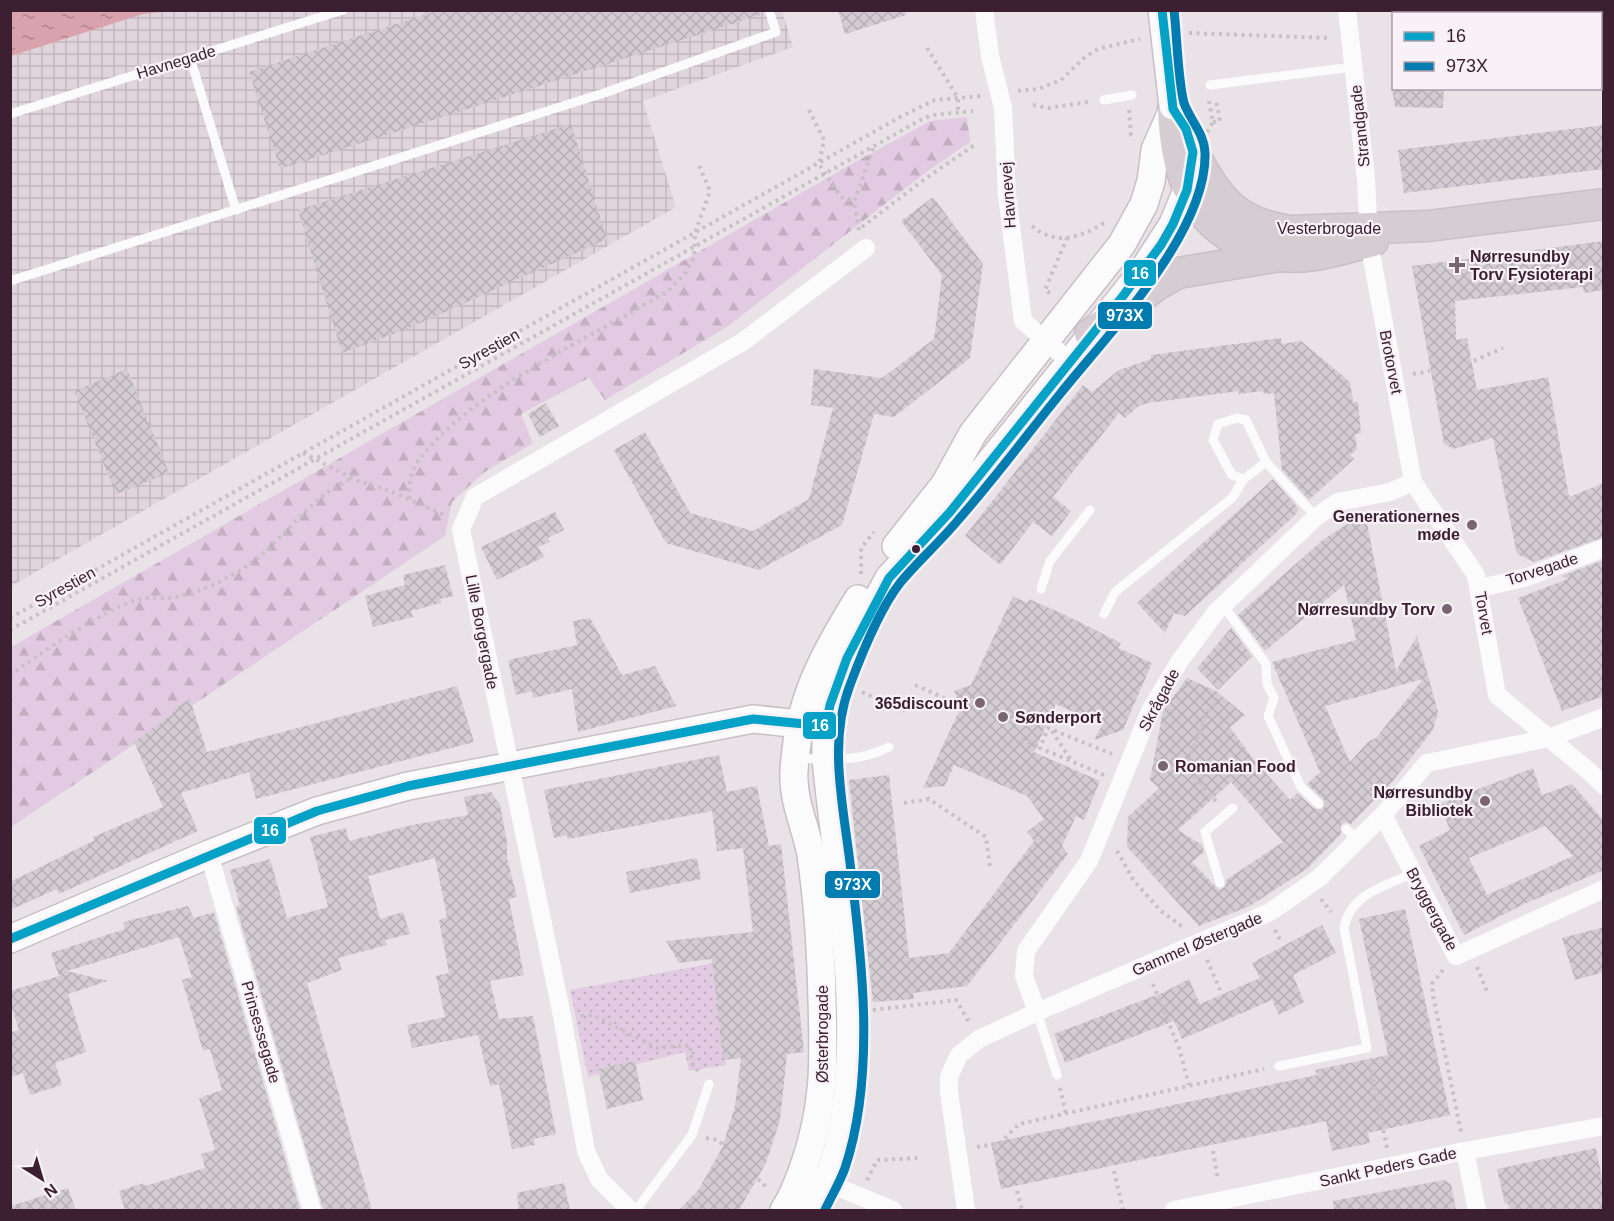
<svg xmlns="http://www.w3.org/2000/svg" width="1614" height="1221" font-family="Arial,sans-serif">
	<defs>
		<pattern id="industrial-grid" width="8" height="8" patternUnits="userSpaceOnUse" patternTransform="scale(1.5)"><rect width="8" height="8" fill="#e1d5dd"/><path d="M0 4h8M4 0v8" fill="none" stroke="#c2b7be"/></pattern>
		<pattern id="grass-dots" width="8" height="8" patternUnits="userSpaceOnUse" patternTransform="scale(1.5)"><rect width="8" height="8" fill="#e2cbe2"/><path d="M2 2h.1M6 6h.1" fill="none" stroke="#c3aec2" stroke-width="1.8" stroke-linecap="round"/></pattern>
		<pattern id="forest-firs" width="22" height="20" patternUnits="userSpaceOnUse" patternTransform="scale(1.5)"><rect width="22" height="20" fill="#e2cbe2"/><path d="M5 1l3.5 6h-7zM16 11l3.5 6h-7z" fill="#c3aec2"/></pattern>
		<pattern id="water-ripples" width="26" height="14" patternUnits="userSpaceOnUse" patternTransform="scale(1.5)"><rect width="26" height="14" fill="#d9a2ac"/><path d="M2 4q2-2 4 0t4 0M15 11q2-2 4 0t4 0" fill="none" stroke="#b1848d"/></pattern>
		<pattern id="building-cross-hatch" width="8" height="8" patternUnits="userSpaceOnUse" patternTransform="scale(1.5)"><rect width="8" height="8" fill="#d3ccd2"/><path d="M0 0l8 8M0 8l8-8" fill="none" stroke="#b6afb5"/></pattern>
	</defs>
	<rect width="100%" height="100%" fill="#e9e3e8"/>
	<polygon fill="url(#industrial-grid)" points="172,11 782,11 793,47 643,101 676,207 11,586 11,56 143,13"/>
	<polygon fill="url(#grass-dots)" points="713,963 726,1065 689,1071 685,1052 588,1077 570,990"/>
	<polygon fill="url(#forest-firs)" points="967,117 970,142 925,173 727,327 605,400 589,378 521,414 533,443 483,473 452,502 445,536 11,827 11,647 848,166 930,121"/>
	<polygon fill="url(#water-ripples)" points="11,10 172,10 172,11 143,14 11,56"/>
	<g fill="url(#building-cross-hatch)" fill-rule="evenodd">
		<polygon points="439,10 759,10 760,15 280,169 249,72"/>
		<polygon points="838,10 905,10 906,15 845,34"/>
		<polygon points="1392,88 1444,88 1443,108 1395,107"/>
		<polygon points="571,124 607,239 409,328 342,353 298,210"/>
		<polygon points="1604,125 1604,169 1404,193 1398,150"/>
		<polygon points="933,197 983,264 970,358 894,417 874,414 842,525 759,570 666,543 614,450 645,432 690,513 753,531 809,499 833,408 811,405 814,369 882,378 934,339 942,275 901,221"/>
		<polygon points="1604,241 1604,290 1584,293 1583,287 1455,301 1456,340 1467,338 1477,390 1548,377 1569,497 1604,483 1604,537 1534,562 1517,554 1493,438 1453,449 1444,444 1412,266"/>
		<polygon points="1281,338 1282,344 1301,341 1350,382 1353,402 1358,402 1361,433 1355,434 1357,449 1350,455 1354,459 1309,500 1282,470 1274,393 1264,394 1263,391 1239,394 1239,391 1148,403 1139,406 1125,418 1119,413 1053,497 1071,511 1052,536 1033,522 1000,565 965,536 1083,385 1092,392 1119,370 1151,359 1151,355"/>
		<polygon points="127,369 169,473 116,494 74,391"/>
		<polygon points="546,403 559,426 540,437 528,414"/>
		<polygon points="1273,479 1299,509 1296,514 1185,616 1174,613 1165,633 1137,603"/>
		<polygon points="555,512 564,530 548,538 550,542 538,547 544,557 497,580 481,547"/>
		<path d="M1355,519L1367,523L1396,671L1417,636L1438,712L1433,730L1392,782L1351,824L1345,822L1341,825V834L1308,868L1250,906L1199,926L1127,847L1128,817L1159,788L1150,780L1163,711L1187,678L1216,691L1245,715L1230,727L1253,759L1290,800L1297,793L1315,809H1323L1324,800L1307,784L1320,772L1272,662L1356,640L1344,585L1265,651L1238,615L1324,539ZM1423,679L1376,738L1369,741L1350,762L1325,706ZM1231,782L1283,842L1226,880L1225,887L1219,890L1192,862L1204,852L1202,845L1178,830Z"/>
		<polygon points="1604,560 1604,696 1562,711 1518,598 1568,579 1561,576"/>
		<polygon points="445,565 453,596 440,599 441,603 411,611 413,617 373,627 365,596 405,585 403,575"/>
		<polygon points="1013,596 1027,603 1029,599 1061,613 1121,643 1118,648 1152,663 1123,730 1094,740 1102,725 1056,704 1034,752 1100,781 1084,820 1076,816 1062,846 1068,854 967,986 913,993 914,999 873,1002 849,780 889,775 909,958 949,953 1034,841 1027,832 1044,819 1027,796 954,765 945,786 923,788 961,707 954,691 971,685"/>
		<polygon points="590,618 622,675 655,666 676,706 578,732 572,689 533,698 532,691 516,695 508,660 577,645 573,621"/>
		<polygon points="1231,628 1252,656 1218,690 1197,668"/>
		<polygon points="457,686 474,742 256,799 249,772 181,793 198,831 59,894 57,889 10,910 10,882 95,840 93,837 163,807 134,742 173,714 172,710 190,699 207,752"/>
		<polygon points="719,755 727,792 757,786 769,846 781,844 804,1052 787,1054 780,1120 766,1163 739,1210 679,1210 699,1189 722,1148 735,1106 741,1058 723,1060 712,959 679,963 666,941 753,932 743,848 717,851 712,811 568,839 567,835 554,838 544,790"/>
		<path d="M1533,768L1542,795L1572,784L1604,821V870L1524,904L1464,935L1419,846L1450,830L1440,804ZM1545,826L1573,856L1487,895L1469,858Z"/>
		<polygon points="491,792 500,804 507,842 507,858 517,897 509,899 524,975 490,981 499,1019 533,1016 556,1134 534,1139 535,1145 512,1149 499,1084 490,1086 478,1035 412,1048 407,1025 445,1017 436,976 449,973 439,920 447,917 435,858 368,876 380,919 403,912 410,934 385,940 387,945 338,958 342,970 307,983 372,1210 323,1210 236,906 240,905 230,870 270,859 287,918 328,907 310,837 346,828 349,841 412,825 468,815 464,797"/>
		<polygon points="697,858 701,879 630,893 626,872"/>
		<polygon points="188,906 194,918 214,912 300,1210 125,1210 119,1191 144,1183 145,1186 205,1168 201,1154 215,1150 199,1098 222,1090 210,1049 203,1051 182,980 192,977 179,937 67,971 108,981 68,994 86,1052 55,1063 62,1085 30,1095 23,1073 11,1077 11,1032 19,1030 10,1002 10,991 59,976 51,953 125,929 123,922"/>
		<polygon points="1405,909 1450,1115 1368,1133 1370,1143 1332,1151 1326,1121 1001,1189 991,1143 1317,1075 1315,1070 1388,1055 1359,919"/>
		<polygon points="1322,925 1336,953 1293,975 1304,1002 1279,1015 1272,1000 1182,1039 1174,1021 1065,1063 1054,1034 1162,993 1189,979 1200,1004 1260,978 1252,963"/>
		<polygon points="1604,927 1604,972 1575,980 1562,938"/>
		<polygon points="635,1061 643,1100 607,1109 598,1069"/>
		<polygon points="1596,1148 1603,1184 1604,1210 1509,1210 1508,1203 1505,1204 1497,1169"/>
		<polygon points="1444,1180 1451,1184 1456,1210 1334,1210 1333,1201"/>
		<polygon points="564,1183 570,1210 519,1210 517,1193"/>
		<polygon points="68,1188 76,1210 11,1210 11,1206"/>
	</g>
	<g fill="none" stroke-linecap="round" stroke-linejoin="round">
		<g stroke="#c9bfc6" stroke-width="30">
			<g id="secondary">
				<polyline points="896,546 945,484 973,433 1122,244 1144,204 1151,181 1155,150 1173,109"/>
				<polyline points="10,939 209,854 317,811 408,786 753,719 819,726"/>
				<path d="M784,1210C792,1198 798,1183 803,1169C825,1108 824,1063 822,1000C821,951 818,903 811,855C806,827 792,800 794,771C798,701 822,657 858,599"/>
				<path d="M812,1210C882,1099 838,887 826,759V726L837,684L858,635L889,578L950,512L1142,272L1173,224L1187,190L1190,171"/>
			</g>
		</g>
		<g stroke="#c9c0c6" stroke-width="33">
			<g id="primary">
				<path d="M1173,109C1175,163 1187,215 1239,242C1251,248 1264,254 1278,256C1310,260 1342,249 1373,241"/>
				<path d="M1193,152C1218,199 1235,223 1290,231L1428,226L1604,204"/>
				<polyline points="1090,334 1157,285 1178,273 1274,257"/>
			</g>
		</g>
		<g stroke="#c9c0c5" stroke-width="4" stroke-dasharray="3 4.5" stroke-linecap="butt">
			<polyline points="1189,33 1331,38"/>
			<polyline points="927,48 958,98 958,112"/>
			<polyline points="1018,91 1038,89 1061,80 1085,57 1098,49 1140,39"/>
			<polyline points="1033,105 1049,108 1088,102"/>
			<polyline points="809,110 824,140 819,164 841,197 854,202"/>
			<polyline points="1129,110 1131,135 1134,136"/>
			<polyline points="1213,122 1220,121 1216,100"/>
			<polyline points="1207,132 1213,122 1209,101"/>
			<path d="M1032,226C1055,246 1080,238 1104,223"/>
			<polyline points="862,227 922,181 976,144"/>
			<polyline points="859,230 854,202 874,146"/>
			<polyline points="1050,293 1045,290 1067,238"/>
			<polyline points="1467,364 1503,348"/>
			<polyline points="1413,374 1430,371"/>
			<polyline points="303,453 358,481 390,491 444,515"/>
			<path d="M410,499C408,483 411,469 422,456C475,389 594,336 668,291L686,272L694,258L695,233L710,191L699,165"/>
			<polyline points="861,574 861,548 874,532"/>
			<polyline points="10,618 902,116 935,100 981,96"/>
			<polyline points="10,630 924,118 933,115 973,111"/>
			<path d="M10,676C33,657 113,604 140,599C149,597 159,599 168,598C189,596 213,586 232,575C279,551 303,500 352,478"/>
			<polyline points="915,685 953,702"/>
			<polyline points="862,692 905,711"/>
			<polyline points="1052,731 1071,760"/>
			<polyline points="1021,739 1040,747"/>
			<polyline points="1104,775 1040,748 1048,728 1112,754"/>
			<polyline points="1216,801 1186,767 1207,713 1218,699"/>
			<polyline points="904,803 929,799 986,837 990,867"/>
			<polyline points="1117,851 1134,881 1161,911 1184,928"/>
			<polyline points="1321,899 1331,912"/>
			<polyline points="1275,930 1281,942"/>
			<polyline points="1207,960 1220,990"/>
			<polyline points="1477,967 1488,994"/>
			<polyline points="1443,970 1432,984 1433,995 1461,1132"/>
			<polyline points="1153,984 1179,1048 1189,1085"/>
			<polyline points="873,1010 956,1000 969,1022"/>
			<polyline points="581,1016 593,1015 657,1048 690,1045 692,1063 700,1073"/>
			<polyline points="1370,1064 1387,1148"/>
			<polyline points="1060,1088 1066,1114"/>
			<polyline points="706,1138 718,1140 726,1148"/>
			<polyline points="977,1147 1000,1143 1019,1124 1264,1069"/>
			<polyline points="1213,1151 1218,1180"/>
			<polyline points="1114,1171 1123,1210"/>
			<polyline points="758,1179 767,1188"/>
			<polyline points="867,1180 877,1160 918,1158"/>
			<polyline points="1017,1191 1022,1210"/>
		</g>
		<g stroke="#fcfbfc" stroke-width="9">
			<polyline points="190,57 236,210"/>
			<polyline points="1210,85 1353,67"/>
			<polyline points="1104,100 1132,95"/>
			<polyline points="10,114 343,10"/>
			<polyline points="10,281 604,93 776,32 769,10"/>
			<polyline points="1266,462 1244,479 1232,475 1213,440 1218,424 1237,418 1246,420 1266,462 1316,517"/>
			<polyline points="1041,589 1050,561 1090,510"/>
			<polyline points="1223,605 1266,664 1267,684 1274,698 1268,716 1301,787 1319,804"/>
			<polyline points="1104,614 1115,592 1232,498 1244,479"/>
			<path d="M798,758C829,760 861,762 889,747"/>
			<polyline points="1346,829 1358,840"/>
			<polyline points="1220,883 1205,832 1233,808"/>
			<polyline points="1037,1012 1057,1075"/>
			<path d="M1279,1066L1367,1048L1344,928C1350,894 1385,886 1414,873"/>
			<polyline points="636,1210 692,1135 709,1084"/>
		</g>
		<g stroke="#fcfbfc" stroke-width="18">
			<polyline points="984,10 990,56 1003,108 1007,195 1023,321 1069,361"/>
			<polyline points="1347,10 1366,179 1369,242 1413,482 1476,575 1497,695 1590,772 1604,786"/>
			<polyline points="1480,588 1524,578 1604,548"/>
			<polyline points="1383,815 1456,956 1604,889"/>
			<polyline points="209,854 312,1210"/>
			<polyline points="1037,1012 1024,976 1026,951 1089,861 1150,711 1179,662 1216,612 1316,517 1338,502 1390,492 1413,482"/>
			<polyline points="1465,1151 1477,1210"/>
			<polyline points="815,1178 893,1210"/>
			<polyline points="630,1210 599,1179 586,1151 562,1016 461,529 475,497 744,341 866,248"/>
			<polyline points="966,1210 949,1092 949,1077 959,1055 979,1039 1037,1012 1270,912 1319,878 1383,815 1427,763 1549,738 1604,717"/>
			<polyline points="1174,1210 1465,1151 1604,1126"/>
		</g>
		<use href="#secondary" stroke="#fcfbfc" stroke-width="27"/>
		<use href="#primary" stroke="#d5cdd2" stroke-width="30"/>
		<g stroke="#c9bfc6" stroke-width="30" stroke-linecap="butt">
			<polyline id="secondary-bridge" points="1162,10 1173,106"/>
		</g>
		<use href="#secondary-bridge" stroke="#fcfbfc" stroke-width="27"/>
		<g stroke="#f8f1f7" stroke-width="14">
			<polyline id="bus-1" points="10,939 317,811 408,786 753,719 826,726 830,705 847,658 889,578 950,512 1123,296 1161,245 1173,224 1187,190 1193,152 1186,129 1173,109 1162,10"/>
		</g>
		<g stroke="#f8f1f7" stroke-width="14">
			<path id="bus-2" d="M825,1210C831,1197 840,1182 845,1168C876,1075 862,958 850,863C843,804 828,742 850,685C862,653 879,610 900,583C918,561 941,541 959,519C994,479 1026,436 1060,394C1107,335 1208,232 1205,152C1204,133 1190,120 1184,103C1178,81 1177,36 1174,10"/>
		</g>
		<use href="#bus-1" stroke="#03a2c6" stroke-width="9"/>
		<use href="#bus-2" stroke="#007cb0" stroke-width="9"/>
	</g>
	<g fill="#796471" stroke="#f8f1f7" stroke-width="2">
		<path d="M1454 256h6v6h6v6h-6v6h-6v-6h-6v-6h6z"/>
		<circle cx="1472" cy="525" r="6"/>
		<circle cx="1447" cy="609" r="6"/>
		<circle cx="980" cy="703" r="6"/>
		<circle cx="1003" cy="717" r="6"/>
		<circle cx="1163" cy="766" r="6"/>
		<circle cx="1485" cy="801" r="6"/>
	</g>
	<circle fill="#3c2031" stroke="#f8f1f7" stroke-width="2" cx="916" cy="549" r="5"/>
	<g text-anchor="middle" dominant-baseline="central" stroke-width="4.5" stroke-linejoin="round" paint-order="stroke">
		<g font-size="16" fill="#3c2031" stroke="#f8f1f7">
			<text transform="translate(176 62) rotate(-17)">Havnegade</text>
			<text transform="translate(1360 126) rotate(-96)">Strandgade</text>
			<text transform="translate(1008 195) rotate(-94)">Havnevej</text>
			<text x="1329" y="228">Vesterbrogade</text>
			<text transform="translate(489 349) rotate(-29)">Syrestien</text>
			<text transform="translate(1391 362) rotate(79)">Brotorvet</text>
			<text transform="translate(1542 569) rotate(-18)">Torvegade</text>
			<text transform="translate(65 587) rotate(-29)">Syrestien</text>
			<text transform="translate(1484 613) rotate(80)">Torvet</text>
			<text transform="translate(482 632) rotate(79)">Lille Borgergade</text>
			<text transform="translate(1159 700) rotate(-62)">Skrågade</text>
			<text transform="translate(1432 909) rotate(62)">Bryggergade</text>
			<text transform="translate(1197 944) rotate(-23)">Gammel Østergade</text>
			<text transform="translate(261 1032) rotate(74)">Prinsessegade</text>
			<text transform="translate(822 1034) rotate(-90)">Østerbrogade</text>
			<text transform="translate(1388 1167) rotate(-12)">Sankt Peders Gade</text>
		</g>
		<g font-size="16" font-weight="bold" fill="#3c2031" stroke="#f8f1f7" text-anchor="end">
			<text x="1470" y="256" text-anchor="start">Nørresundby<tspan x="1470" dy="18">Torv Fysioterapi</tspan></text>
			<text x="1460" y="516">Generationernes<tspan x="1460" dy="18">møde</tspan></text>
			<text x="1435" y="609">Nørresundby Torv</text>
			<text x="968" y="703">365discount</text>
			<text x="1015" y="717" text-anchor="start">Sønderport</text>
			<text x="1175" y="766" text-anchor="start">Romanian Food</text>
			<text x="1473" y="792">Nørresundby<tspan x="1473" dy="18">Bibliotek</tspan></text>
		</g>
	</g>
	<g stroke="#f8f1f7" stroke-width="2">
		<rect x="1123" y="259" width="34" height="28" rx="6" fill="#03a2c6"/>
		<rect x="1097" y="301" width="56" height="29" rx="6" fill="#007cb0"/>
		<rect x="802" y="711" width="35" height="29" rx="6" fill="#03a2c6"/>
		<rect x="253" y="816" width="34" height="29" rx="6" fill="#03a2c6"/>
		<rect x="824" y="870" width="57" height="29" rx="6" fill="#007cb0"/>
	</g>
	<g font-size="16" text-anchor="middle" font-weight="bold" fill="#fff">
		<text x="1140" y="279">16</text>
		<text x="1125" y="321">973X</text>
		<text x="820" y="731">16</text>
		<text x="270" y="836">16</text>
		<text x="853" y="890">973X</text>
	</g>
	<rect width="1614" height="1221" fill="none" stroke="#3c2031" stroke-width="24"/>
	<rect x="1392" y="12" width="210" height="78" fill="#f8f1f7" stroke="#ad9da8" stroke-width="1.5"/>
	<rect x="1404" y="32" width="30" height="9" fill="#03a2c6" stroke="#ad9da8" stroke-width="1.5"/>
	<text x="1446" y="42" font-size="18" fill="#3c2031">16</text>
	<rect x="1404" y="62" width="30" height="9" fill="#007cb0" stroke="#ad9da8" stroke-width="1.5"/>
	<text x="1446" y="72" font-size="18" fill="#3c2031">973X</text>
	<g transform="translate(42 1179) rotate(143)" stroke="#f8f1f7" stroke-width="4.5" paint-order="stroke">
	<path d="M0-4.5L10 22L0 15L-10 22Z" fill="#3c2031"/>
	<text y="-9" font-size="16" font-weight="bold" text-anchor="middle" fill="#3c2031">N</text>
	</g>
</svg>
